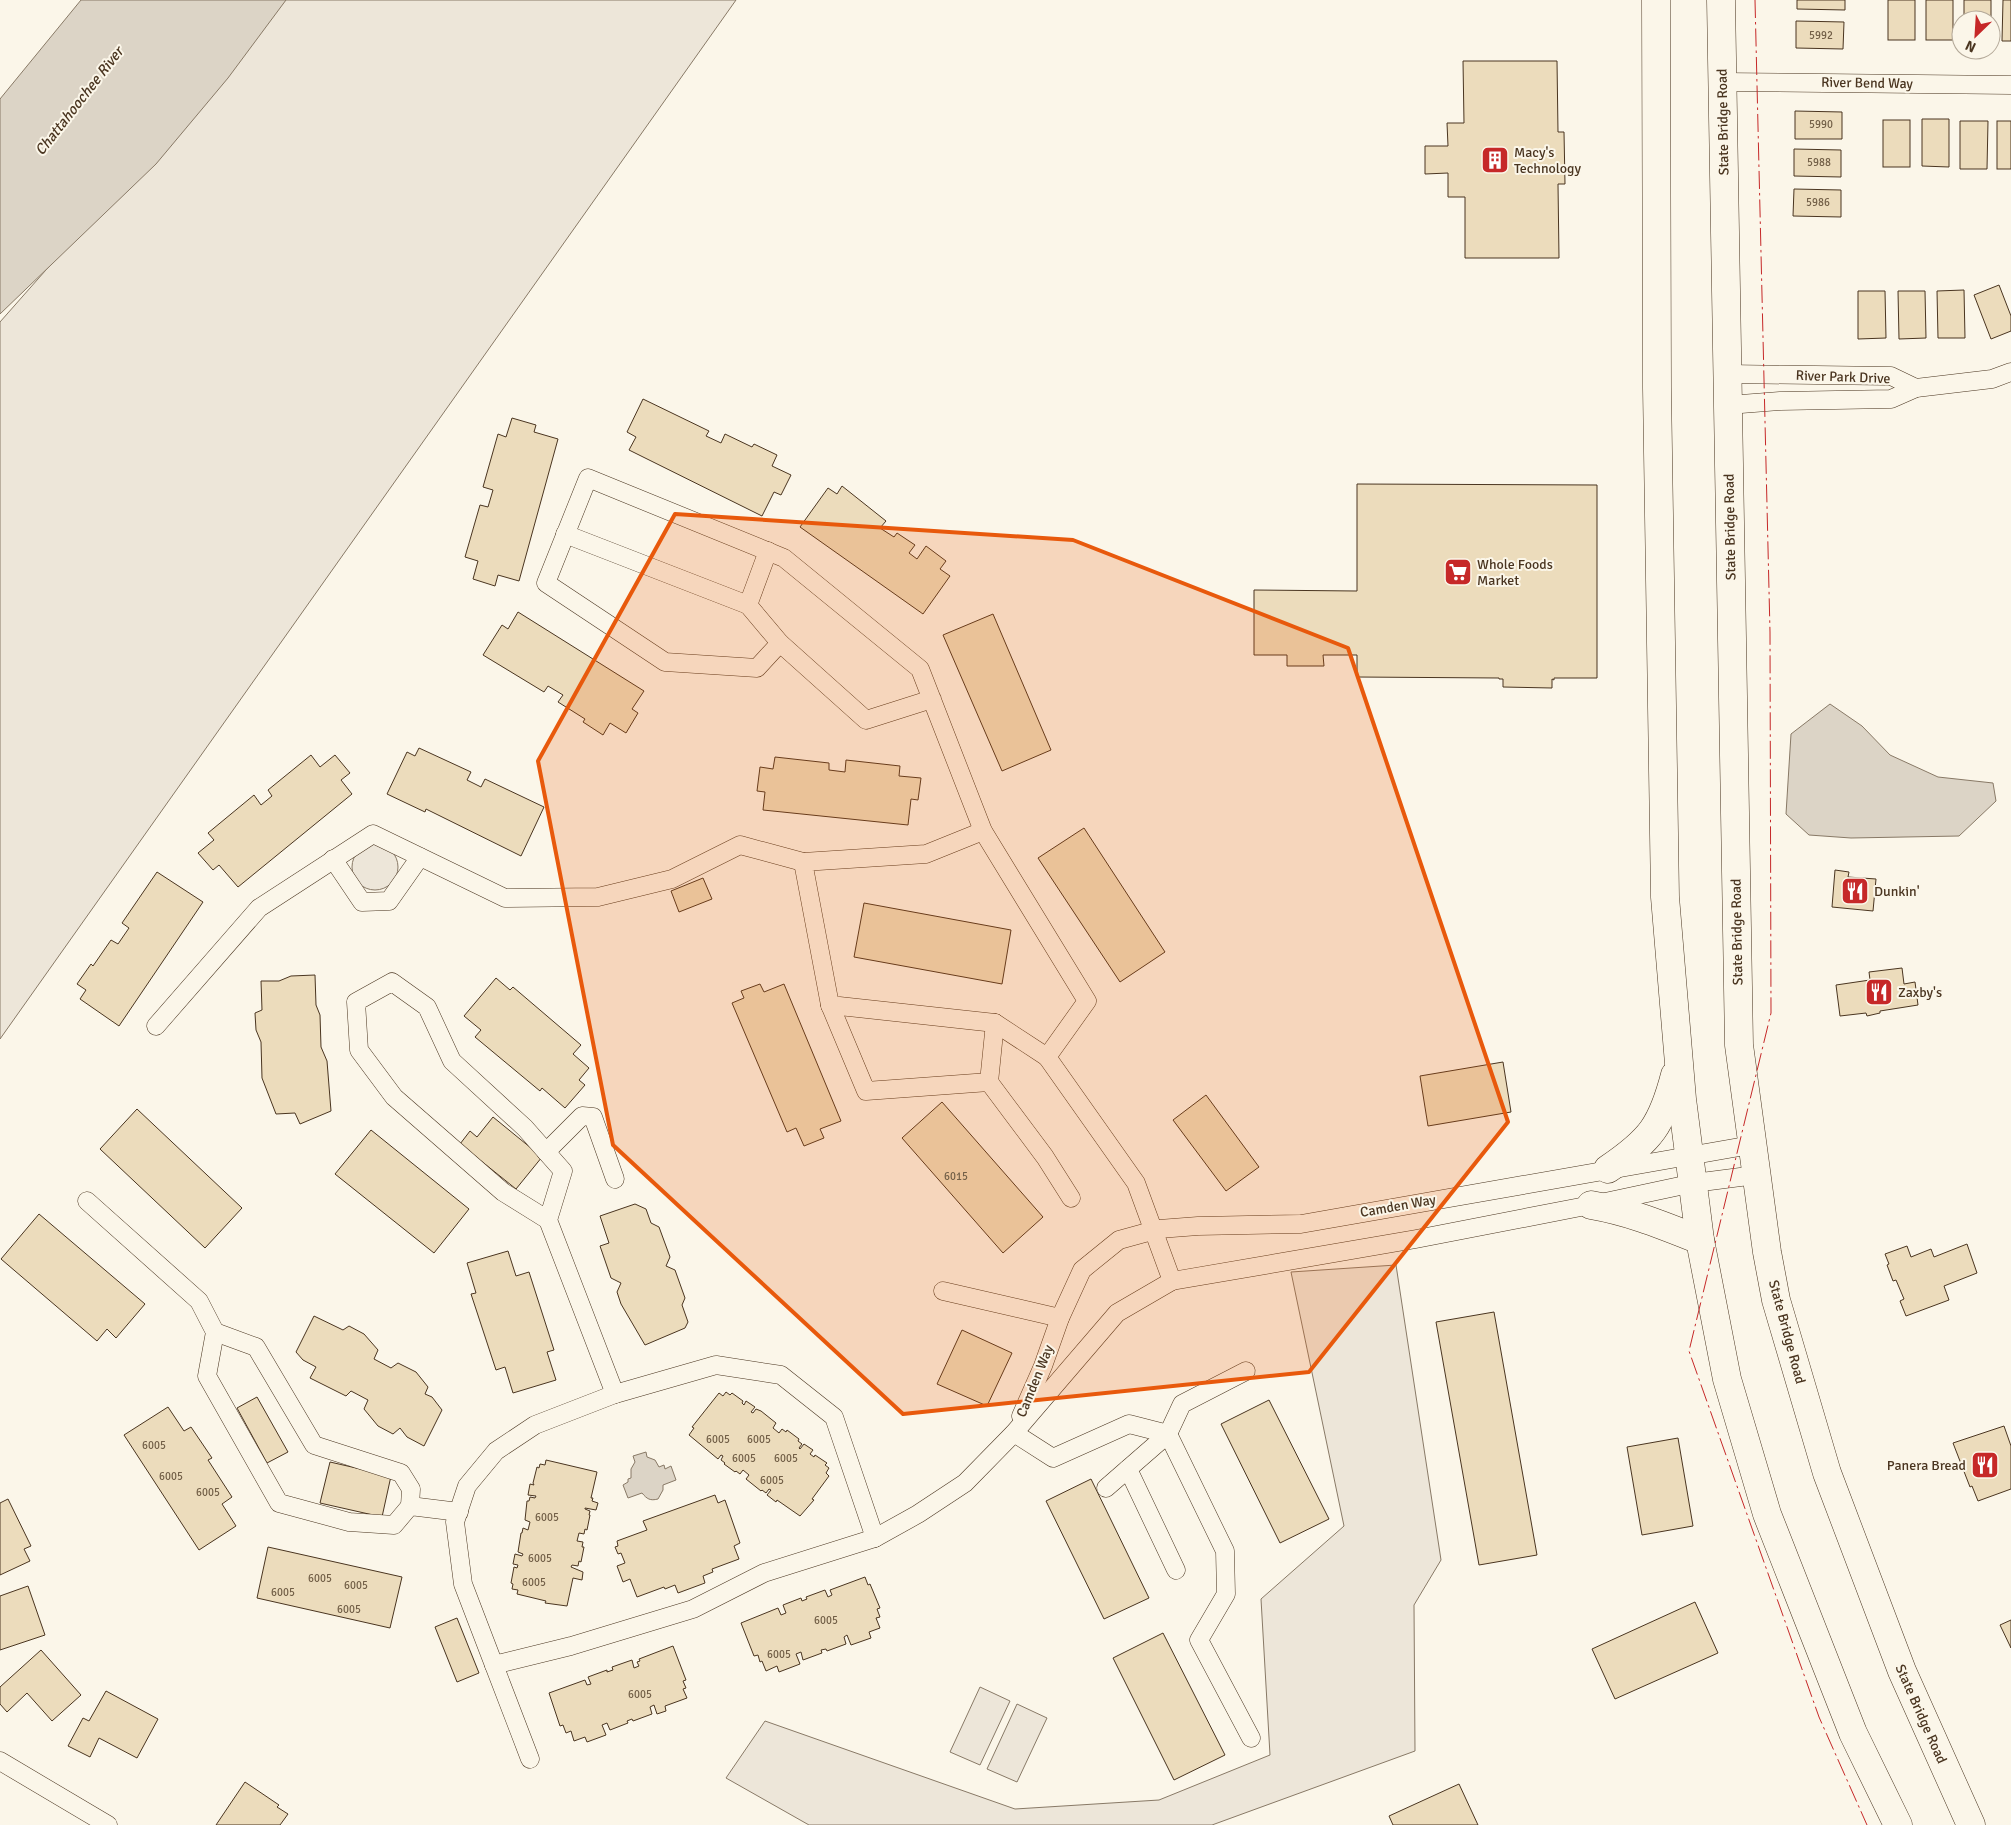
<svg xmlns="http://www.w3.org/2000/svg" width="2011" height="1825" font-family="Signika,sans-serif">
	<rect width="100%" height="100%" fill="#fbf6e9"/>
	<g fill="#ede6d9" stroke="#887966">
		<polygon points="266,0 736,0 0,1039 0,322 106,202"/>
		<circle cx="375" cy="867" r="23"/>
		<polygon points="1396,1265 1441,1560 1414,1605 1415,1751 1212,1825 809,1825 726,1778 765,1721 1015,1809 1159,1800 1270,1755 1261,1599 1344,1526 1291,1272"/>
		<polygon points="980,1687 1010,1701 980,1765 950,1752"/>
		<polygon points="1017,1704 1047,1718 1017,1782 987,1769"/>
	</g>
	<g fill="#dcd4c6" stroke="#887966">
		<polygon points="81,0 286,0 228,78 156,164 0,314 0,99"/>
		<polygon points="1830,704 1862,726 1890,755 1938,777 1993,783 1996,801 1959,836 1851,838 1809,835 1786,814 1791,734"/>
		<path d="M646,1452L647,1457L655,1460L659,1467L664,1465L665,1469L671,1466L676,1480L663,1485V1490L658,1499C650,1501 647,1499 642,1493L628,1498L623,1485L628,1482V1479L631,1478V1469L635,1462L633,1456Z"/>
	</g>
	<g fill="#ecdcbc" stroke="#4a3520">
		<polygon points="1797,0 1845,0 1845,10 1797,9"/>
		<rect x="1888" y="0" width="27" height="40"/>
		<rect x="1926" y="0" width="27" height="40"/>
		<polygon points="1964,0 1991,0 1991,29 1991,20 1964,20"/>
		<polygon points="2003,0 2011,0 2011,41 2002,41"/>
		<polygon points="1796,21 1844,22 1843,49 1796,48"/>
		<polygon points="1463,61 1557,61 1558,132 1564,132 1565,184 1558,184 1559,258 1465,258 1465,197 1448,197 1448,173 1425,174 1425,146 1448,146 1447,123 1464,123"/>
		<polygon points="1795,111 1842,112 1842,139 1795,139"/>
		<polygon points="1922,119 1949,119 1949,167 1922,166"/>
		<rect x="1883" y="120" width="27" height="47"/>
		<polygon points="1960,121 1988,121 1987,169 1960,169"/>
		<rect x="1997" y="121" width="14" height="48"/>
		<polygon points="1794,149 1841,150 1841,177 1794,176"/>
		<polygon points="1794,189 1841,190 1841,217 1793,216"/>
		<polygon points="1999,285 2011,316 2011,331 1991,339 1974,295"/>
		<polygon points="1964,290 1965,338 1938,338 1937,291"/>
		<polygon points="1858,291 1885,291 1886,338 1858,339"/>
		<polygon points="1898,291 1925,291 1926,338 1899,339"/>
		<polygon points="643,399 709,431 706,436 721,443 725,434 752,447 754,444 777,455 772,466 791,475 781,495 774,492 762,516 629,450 636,437 627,432"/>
		<polygon points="512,418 536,425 534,432 558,439 519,581 498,575 495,586 473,579 478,561 465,557 480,505 488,507 493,490 483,487 498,434 506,437"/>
		<polygon points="1357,484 1597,485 1597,678 1554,678 1554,680 1552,679 1552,688 1503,687 1503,679 1499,679 1499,678 1357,677 1357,655 1323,655 1324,666 1287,666 1287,655 1254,655 1254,590 1357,591"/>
		<polygon points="842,486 886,521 880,528 894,537 897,533 915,545 909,553 917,559 926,546 946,561 940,569 950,576 923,614 800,527 828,488 837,494"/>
		<polygon points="518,612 644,691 632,709 638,713 626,733 610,723 603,735 583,722 585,719 558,702 563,695 548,686 544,692 483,655 502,625 508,629"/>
		<polygon points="993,614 1051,750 1002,771 943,635"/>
		<polygon points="419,748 471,772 467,780 481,787 485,779 544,807 521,856 426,809 425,812 387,794 407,752 415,756"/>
		<polygon points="311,755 320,767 335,755 350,773 341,780 352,794 238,887 219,865 213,870 198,853 214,840 208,833 254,795 261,805 272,796 268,790"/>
		<polygon points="775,757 829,763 829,770 845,772 846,760 900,766 899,776 921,778 918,800 911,799 908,825 763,810 765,792 757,791 760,767 773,769"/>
		<polygon points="1084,828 1165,952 1120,982 1038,858"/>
		<polygon points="1835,870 1849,872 1848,877 1876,879 1873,911 1832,907"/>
		<polygon points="157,872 203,902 119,1026 80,999 86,990 77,984 91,964 93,966 111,940 118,944 129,928 122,923"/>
		<polygon points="703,878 712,899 679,912 671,891"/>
		<polygon points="864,903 1011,930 1002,984 854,957"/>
		<polygon points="1902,968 1904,984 1915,982 1918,1005 1880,1011 1880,1013 1867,1016 1866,1013 1840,1016 1836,985 1870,980 1869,972"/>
		<polygon points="315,975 316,1005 320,1015 321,1047 327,1061 331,1111 300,1124 295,1113 276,1114 262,1078 261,1042 256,1030 255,1013 262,1010 261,981 279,981 291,976"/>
		<polygon points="496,978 510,990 513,987 581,1045 573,1054 589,1068 579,1080 585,1085 565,1108 542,1088 540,1091 475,1037 481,1030 464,1016"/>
		<polygon points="760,984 764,992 784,984 841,1121 820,1129 824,1138 804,1146 796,1128 787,1132 732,1003 744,998 741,991"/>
		<polygon points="1503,1062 1511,1112 1428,1126 1420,1076"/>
		<polygon points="1206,1095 1259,1167 1226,1191 1173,1120"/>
		<polygon points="942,1102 1043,1217 1003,1253 902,1138"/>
		<polygon points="137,1109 242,1208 205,1248 100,1149"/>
		<polygon points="493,1117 542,1157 516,1189 460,1144 470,1131 477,1137"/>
		<polygon points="371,1130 469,1209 434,1253 335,1174"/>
		<polygon points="635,1204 646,1209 651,1223 659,1227 670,1257 666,1266 675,1270 685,1298 682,1305 688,1322 685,1328 645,1345 621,1304 617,1292 621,1283 611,1278 600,1246 609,1243 600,1216"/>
		<polygon points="39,1214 145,1304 116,1338 107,1329 97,1341 1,1259"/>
		<polygon points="1967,1244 1977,1273 1944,1286 1949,1300 1906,1316 1900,1301 1904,1299 1896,1280 1893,1281 1887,1265 1889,1264 1885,1254 1907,1246 1911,1257 1931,1249 1934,1257"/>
		<polygon points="508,1251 516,1276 529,1272 554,1350 547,1352 556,1380 513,1393 505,1367 496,1370 471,1294 476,1293 467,1263"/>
		<polygon points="1494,1312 1537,1555 1479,1565 1436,1322"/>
		<polygon points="314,1316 343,1330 349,1326 364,1334 378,1350 374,1359 391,1368 398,1363 416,1372 428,1387 425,1394 432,1397 442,1410 424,1446 407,1437 400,1428 393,1434 378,1426 364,1409 368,1400 351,1391 346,1396 310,1378 316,1367 303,1360 296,1352"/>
		<polygon points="962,1330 1012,1353 987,1406 937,1384"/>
		<polygon points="726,1392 730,1395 732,1393 743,1401 742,1403 744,1405 746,1401 755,1407 751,1412 753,1413 756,1409 761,1411 776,1423 773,1428 779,1433 782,1429 786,1432 787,1430 799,1439 798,1441 802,1444 799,1448 800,1449 804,1444 813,1450 810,1454 814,1457 815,1455 827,1463 825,1465 829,1468 826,1473 829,1476 812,1499 814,1500 800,1516 777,1500 776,1502 767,1495 771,1490 769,1489 766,1493 762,1490 761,1491 746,1479 749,1475 743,1470 740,1474 736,1471 735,1472 724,1464 725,1463 721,1460 723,1456 721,1455 718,1459 689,1435 694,1428 692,1427 719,1393 723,1396"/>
		<polygon points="257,1397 288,1452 267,1463 237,1408"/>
		<polygon points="1269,1400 1329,1519 1280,1543 1221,1424"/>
		<polygon points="168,1407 184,1431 191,1427 212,1458 208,1460 232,1497 222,1504 236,1526 199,1550 124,1435"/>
		<polygon points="2004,1426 2011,1446 2011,1489 1978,1501 1972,1486 1970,1487 1953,1443"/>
		<polygon points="1678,1438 1693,1526 1642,1535 1627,1447"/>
		<polygon points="546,1460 597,1472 591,1498 593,1498 592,1501 598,1503 596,1510 585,1508 585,1509 590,1511 589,1515 590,1515 587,1530 585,1529 584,1534 579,1533 577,1541 583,1542 582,1547 584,1547 581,1562 579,1561 578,1566 572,1565 571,1567 583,1572 582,1580 573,1578 567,1606 545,1603 546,1601 517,1594 518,1590 512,1589 513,1584 511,1583 514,1567 517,1568 518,1565 513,1564 515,1554 522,1556 523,1554 518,1552 521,1533 522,1533 523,1528 528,1530 530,1522 525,1520 527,1501 529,1501 530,1497 535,1498 536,1496 528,1495 530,1484 534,1485 533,1483 537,1467 539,1468 540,1464 545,1465"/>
		<polygon points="330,1462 391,1476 382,1517 320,1503"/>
		<polygon points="1091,1479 1149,1598 1104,1619 1046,1501"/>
		<polygon points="715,1495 718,1503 725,1500 740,1543 734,1546 739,1559 712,1569 713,1572 703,1576 705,1583 678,1593 675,1585 665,1589 664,1587 637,1597 630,1579 623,1582 617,1566 625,1563 621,1553 618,1554 615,1547 618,1546 617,1541 647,1530 643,1521"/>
		<polygon points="8,1499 31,1546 24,1549 30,1561 0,1575 0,1503"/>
		<polygon points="268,1547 402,1577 390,1628 257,1598"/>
		<polygon points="865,1577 868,1585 870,1584 880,1608 877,1609 880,1617 876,1618 880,1628 869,1632 871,1638 851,1645 847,1635 844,1637 846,1644 827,1651 826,1649 821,1650 822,1653 803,1660 801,1652 796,1654 800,1664 779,1672 777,1666 766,1671 762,1661 760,1662 758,1655 754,1656 741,1623 778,1608 781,1615 786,1613 783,1605 801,1598 802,1601 807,1599 806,1597 825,1590 828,1597 832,1595 830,1590"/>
		<polygon points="28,1586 45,1635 0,1650 0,1596"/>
		<polygon points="1695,1602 1718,1653 1615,1699 1592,1649"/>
		<polygon points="457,1618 479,1673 457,1682 435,1627"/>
		<polygon points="2011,1620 2011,1648 2000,1625"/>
		<polygon points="1163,1633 1225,1755 1174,1780 1113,1658"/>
		<polygon points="673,1646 686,1680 683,1681 686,1688 683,1689 687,1698 665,1706 666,1711 657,1714 654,1705 650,1707 652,1714 633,1721 632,1719 627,1721 628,1723 610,1730 607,1723 602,1725 606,1735 587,1742 585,1737 574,1741 571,1731 566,1733 563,1725 560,1726 549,1693 585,1680 587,1685 591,1684 588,1677 607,1670 607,1672 613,1670 612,1667 632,1660 634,1668 639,1666 637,1662 640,1661 639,1659"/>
		<polygon points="41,1650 81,1695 52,1721 27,1693 7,1712 0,1704 0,1687"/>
		<polygon points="106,1691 158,1719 137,1758 99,1738 90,1757 68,1746 83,1718 89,1721"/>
		<polygon points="245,1782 279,1805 277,1807 288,1814 280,1825 216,1825"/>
		<polygon points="1459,1784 1478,1825 1393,1825 1389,1816"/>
	</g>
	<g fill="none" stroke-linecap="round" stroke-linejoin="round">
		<g stroke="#4a3520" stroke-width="19">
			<g id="street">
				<polyline points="1722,82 2011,85"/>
				<polyline points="1728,374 1891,376 1916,388"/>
				<polyline points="1728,405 1780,401 1891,399 1916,388 1992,379 2011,372"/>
				<polyline points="565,534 748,605"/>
				<polyline points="768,551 748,605 780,643"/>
				<polyline points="932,699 866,720 780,643 757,668 665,662 546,583 588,478 784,558 920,669 983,831 1087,1001 1047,1057 1136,1183 1172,1281"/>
				<polyline points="983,831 926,854 803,862 830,1005 995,1023 1047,1057"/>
				<polyline points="333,859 362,902 389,901 420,857"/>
				<polyline points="830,1005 866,1091 989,1082 995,1023"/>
				<polyline points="156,1026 259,908 373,834 505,898 598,897 672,879 740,845 803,862"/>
				<polyline points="989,1082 1045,1157 1071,1198"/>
				<polyline points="546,1152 582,1116 593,1117 615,1179"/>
				<polyline points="87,1201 199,1301 215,1332 207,1376 279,1503 349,1522 394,1525 410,1506 459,1512"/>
				<polyline points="548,1220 503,1192 394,1097 359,1050 356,1002 392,982 427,1007 452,1061 525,1128 563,1171 548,1220 615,1394 716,1365 781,1375 834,1417 875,1538 918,1514 965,1483 1014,1433 1117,1313 1172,1281 1416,1239 1591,1205 1694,1183 1756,1175"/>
				<polyline points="943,1291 1060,1318"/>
				<polyline points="215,1332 256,1347 314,1445 401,1473 411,1489 410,1506"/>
				<polyline points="615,1394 535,1425 496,1451 467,1486 455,1522 463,1584 494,1665 571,1646 693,1609 764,1573 875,1538"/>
				<polyline points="1021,1416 1043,1366 1060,1318 1082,1270 1119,1240 1159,1229 1198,1226 1301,1224 1751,1145"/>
				<polyline points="1014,1433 1053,1458 1129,1424 1168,1434 1225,1551 1226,1594 1199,1640 1251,1738"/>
				<polyline points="1128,1469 1176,1570"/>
				<polyline points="1106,1488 1168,1434 1182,1404 1246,1371"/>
				<polyline points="494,1665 530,1759"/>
				<polyline points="0,1761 108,1825"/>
			</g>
		</g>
		<g stroke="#4a3520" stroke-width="29">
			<g id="highway">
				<polyline points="1656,0 1657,388 1665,897 1682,1099 1700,1240 1727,1379 1767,1514 1853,1733 1898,1825"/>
				<polyline points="1721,0 1739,1045 1767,1252 1776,1300 1827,1473 1902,1671 1971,1825"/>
				<path d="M1608,1169C1651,1140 1662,1125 1675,1075"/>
				<path d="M1591,1205C1631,1212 1662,1225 1700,1240"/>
			</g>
		</g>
		<use href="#street" stroke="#fbf6e9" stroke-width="18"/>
		<use href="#highway" stroke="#fbf6e9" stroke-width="28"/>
		<polyline stroke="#c62828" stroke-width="1" stroke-dasharray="18 4 2.5 4" stroke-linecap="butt" points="1755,0 1770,632 1771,1013 1689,1351 1819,1717 1867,1825"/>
	</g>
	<path fill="#e8590c" fill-opacity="0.2" stroke="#e8590c" stroke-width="4" stroke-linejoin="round" d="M675,514L1073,540L1348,648L1508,1122L1309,1372L903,1414L613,1145L538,761Z"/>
	<defs>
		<g id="building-square" transform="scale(1.4375)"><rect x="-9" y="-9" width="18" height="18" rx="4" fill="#c62828" stroke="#fbf6e9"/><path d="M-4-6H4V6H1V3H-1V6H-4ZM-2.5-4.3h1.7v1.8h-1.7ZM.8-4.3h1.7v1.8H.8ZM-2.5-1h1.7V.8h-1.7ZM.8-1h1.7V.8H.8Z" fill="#fff"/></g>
		<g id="supermarket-square" transform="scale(1.4375)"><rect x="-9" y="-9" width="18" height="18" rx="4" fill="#c62828" stroke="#fbf6e9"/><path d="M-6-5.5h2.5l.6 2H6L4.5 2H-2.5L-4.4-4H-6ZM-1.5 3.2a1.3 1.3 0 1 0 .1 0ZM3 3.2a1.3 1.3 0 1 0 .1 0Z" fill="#fff"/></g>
		<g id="restaurant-square" transform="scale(1.4375)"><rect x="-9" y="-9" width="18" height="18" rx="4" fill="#c62828" stroke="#fbf6e9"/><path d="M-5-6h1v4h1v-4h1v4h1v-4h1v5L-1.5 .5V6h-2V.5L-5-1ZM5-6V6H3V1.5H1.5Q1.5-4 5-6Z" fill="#fff"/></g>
	</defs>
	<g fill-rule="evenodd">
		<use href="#building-square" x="1495" y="160"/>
		<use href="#supermarket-square" x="1458" y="572"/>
		<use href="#restaurant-square" x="1855" y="891"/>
		<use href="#restaurant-square" x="1879" y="992"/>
		<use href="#restaurant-square" x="1985" y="1465"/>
	</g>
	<g text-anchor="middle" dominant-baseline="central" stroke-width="4" stroke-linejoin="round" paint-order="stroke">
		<g font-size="11" fill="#725f47">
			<text x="1821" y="35">5992</text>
			<text x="1821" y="124">5990</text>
			<text x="1819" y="162">5988</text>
			<text x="1818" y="202">5986</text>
			<text x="956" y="1176">6015</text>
			<text x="718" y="1439">6005</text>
			<text x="759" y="1439">6005</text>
			<text x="154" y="1445">6005</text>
			<text x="744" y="1458">6005</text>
			<text x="786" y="1458">6005</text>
			<text x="171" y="1476">6005</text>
			<text x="772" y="1480">6005</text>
			<text x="208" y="1492">6005</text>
			<text x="547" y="1517">6005</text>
			<text x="540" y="1558">6005</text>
			<text x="320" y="1578">6005</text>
			<text x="534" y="1582">6005</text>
			<text x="356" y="1585">6005</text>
			<text x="283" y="1592">6005</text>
			<text x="349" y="1609">6005</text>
			<text x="826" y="1620">6005</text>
			<text x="779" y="1654">6005</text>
			<text x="640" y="1694">6005</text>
		</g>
		<g font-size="14" fill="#4a3520" stroke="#fbf6e9">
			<text transform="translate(1867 83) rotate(1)">River Bend Way</text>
			<text transform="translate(1723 122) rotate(-91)">State Bridge Road</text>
			<text transform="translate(1843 377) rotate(2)">River Park Drive</text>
			<text transform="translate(1730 527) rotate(-91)">State Bridge Road</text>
			<text transform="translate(1737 932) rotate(-91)">State Bridge Road</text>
			<text transform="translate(1398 1206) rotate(-10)">Camden Way</text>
			<text transform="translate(1787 1332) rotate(75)">State Bridge Road</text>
			<text transform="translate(1035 1381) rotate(-68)">Camden Way</text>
			<text transform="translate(1921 1714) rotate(66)">State Bridge Road</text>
		</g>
		<g font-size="14" fill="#4a3520" stroke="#fbf6e9" text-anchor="start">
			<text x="1514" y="152">Macy's<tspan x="1514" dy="16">Technology</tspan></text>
			<text x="1477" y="564">Whole Foods<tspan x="1477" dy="16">Market</tspan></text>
			<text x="1874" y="891">Dunkin'</text>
			<text x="1898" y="992">Zaxby's</text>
			<text x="1966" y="1465" text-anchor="end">Panera Bread</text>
		</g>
		<g font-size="15" font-style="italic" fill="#4a3520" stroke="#fbf6e9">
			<text transform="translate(79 101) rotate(-52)">Chattahoochee River</text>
		</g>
	</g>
	<g transform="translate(1976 35) rotate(205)"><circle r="24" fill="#fbf6e9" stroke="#b4a999"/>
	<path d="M0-4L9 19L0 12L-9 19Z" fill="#c62828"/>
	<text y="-8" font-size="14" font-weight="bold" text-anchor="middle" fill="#4a3520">N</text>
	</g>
</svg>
